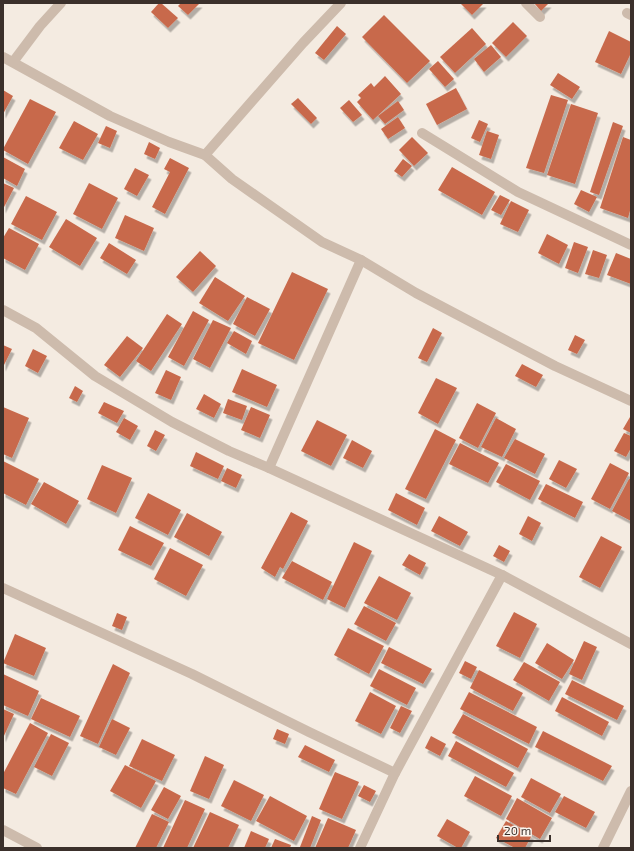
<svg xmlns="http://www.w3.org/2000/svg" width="634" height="851" font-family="'Exo 2',sans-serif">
	<defs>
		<filter id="shadow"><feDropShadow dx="2.5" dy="4.5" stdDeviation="0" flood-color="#0004"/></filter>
	</defs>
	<rect width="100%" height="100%" fill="#f4ebe1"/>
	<g fill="#c8694b" filter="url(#shadow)">
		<polygon points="159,3 161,3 178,18 168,28 151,12"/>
		<polygon points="181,3 200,3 188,15 178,6"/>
		<polygon points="460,3 484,3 472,15"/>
		<polygon points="534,3 549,3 541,11"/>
		<polygon points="384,15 430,61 407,83 362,37"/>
		<polygon points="513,22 527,36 506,57 492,43"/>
		<polygon points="337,26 346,34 324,60 315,53"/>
		<polygon points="472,28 486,44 455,73 440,57"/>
		<polygon points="609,31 631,42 631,53 621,74 595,62"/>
		<polygon points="491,45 501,57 484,72 474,59"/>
		<polygon points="438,61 454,79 445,87 429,69"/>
		<polygon points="558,73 580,87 572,99 550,85"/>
		<polygon points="385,76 401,94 373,120 357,102 361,98 358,95 371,83 374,87"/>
		<polygon points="456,88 467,109 437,125 426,104"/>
		<polygon points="3,90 13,96 3,114"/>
		<polygon points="551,95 568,100 544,173 526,168"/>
		<polygon points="298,98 317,118 311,124 291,104"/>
		<polygon points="30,99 56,112 28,164 3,150 3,149"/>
		<polygon points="349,100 362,115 353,122 340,108"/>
		<polygon points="398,101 404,110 385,124 378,116"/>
		<polygon points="571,104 598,113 575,184 547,175"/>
		<polygon points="398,117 405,128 388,139 381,129"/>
		<polygon points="479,120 488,124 480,142 471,138"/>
		<polygon points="74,121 98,134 83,160 59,148"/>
		<polygon points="613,122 623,126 599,195 590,192"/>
		<polygon points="106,126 117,131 110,148 98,143"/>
		<polygon points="487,131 499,135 491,159 479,155"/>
		<polygon points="412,137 428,153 414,166 399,150"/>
		<polygon points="623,137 631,140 631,207 628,218 600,208"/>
		<polygon points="149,142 160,148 155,159 144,154"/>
		<polygon points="3,157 25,169 17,186 3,178"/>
		<polygon points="170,158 189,168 165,214 152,207 170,172 164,169"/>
		<polygon points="403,159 412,166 402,177 394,171"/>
		<polygon points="452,167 495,192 482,215 438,190"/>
		<polygon points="135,168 149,175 137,196 124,189"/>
		<polygon points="3,183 14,188 3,209"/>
		<polygon points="89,183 118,198 102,229 73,214"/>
		<polygon points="581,190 597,197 589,212 574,204"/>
		<polygon points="500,195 510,200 501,215 491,210"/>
		<polygon points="26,196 57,212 42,240 11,224"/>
		<polygon points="511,201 529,210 518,232 500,224"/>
		<polygon points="125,215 154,228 144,251 115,238"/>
		<polygon points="66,219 97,238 80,266 49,247"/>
		<polygon points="9,228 39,244 25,270 3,258 3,238"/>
		<polygon points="547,234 568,245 559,264 538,253"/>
		<polygon points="574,242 588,247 578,273 565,268"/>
		<polygon points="109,243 136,260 127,274 100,258"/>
		<polygon points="593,250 607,255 599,278 585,274"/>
		<polygon points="200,251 216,266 193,292 176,277"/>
		<polygon points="616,253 631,259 631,284 607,275"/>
		<polygon points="292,272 328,289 294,360 258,343"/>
		<polygon points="215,277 245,296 228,321 199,303"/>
		<polygon points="247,297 270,309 255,336 233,324"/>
		<polygon points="193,311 209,320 184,366 168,357"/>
		<polygon points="167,314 182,324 151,371 136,361"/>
		<polygon points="213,320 231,328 210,368 193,359"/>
		<polygon points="433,328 442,333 427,362 418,358"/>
		<polygon points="234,331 252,341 246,354 227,343"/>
		<polygon points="575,335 585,340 577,354 568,350"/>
		<polygon points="127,336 143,348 120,377 104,365"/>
		<polygon points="3,345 12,349 3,367"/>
		<polygon points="33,349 47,356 38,373 25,366"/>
		<polygon points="522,364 543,375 536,387 515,376"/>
		<polygon points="242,369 277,385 267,407 232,392"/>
		<polygon points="166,370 181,377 171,400 155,393"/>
		<polygon points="436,378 457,388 438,424 418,413"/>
		<polygon points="75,386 83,391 77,402 69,398"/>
		<polygon points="204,394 221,404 214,418 196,409"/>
		<polygon points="228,399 247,406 242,420 223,413"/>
		<polygon points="104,402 124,411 117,423 98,413"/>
		<polygon points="477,403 496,413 478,448 459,438"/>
		<polygon points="3,407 29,418 12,458 3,454"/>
		<polygon points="251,407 270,415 260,438 241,430"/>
		<polygon points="630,417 631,417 631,433 623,429"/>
		<polygon points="124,418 138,426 130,440 116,432"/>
		<polygon points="496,418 516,429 502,457 481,447"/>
		<polygon points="317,420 347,435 331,466 301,451"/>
		<polygon points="435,429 456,440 426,499 405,489"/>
		<polygon points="155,430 165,435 156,451 147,446"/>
		<polygon points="624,433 631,436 631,448 626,457 614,451"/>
		<polygon points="515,439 545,454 535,474 504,458"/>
		<polygon points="352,440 372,451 363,468 343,458"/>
		<polygon points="460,443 499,463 488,483 449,464"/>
		<polygon points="196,452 224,466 218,479 190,466"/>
		<polygon points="559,460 577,469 566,488 549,479"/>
		<polygon points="3,461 39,479 26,505 3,493"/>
		<polygon points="610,463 629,473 610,509 591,499"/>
		<polygon points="506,464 540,481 530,500 496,482"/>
		<polygon points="102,465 132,478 116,513 87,499"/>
		<polygon points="227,468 242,475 236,488 221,481"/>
		<polygon points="629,479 631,479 631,521 612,511"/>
		<polygon points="44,482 79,501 66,524 31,504"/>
		<polygon points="546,484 583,502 575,518 538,499"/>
		<polygon points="148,493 181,510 168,535 135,518"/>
		<polygon points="396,493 425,508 417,525 388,510"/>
		<polygon points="291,512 308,521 283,569 280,567 275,577 261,568"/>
		<polygon points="187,513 222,532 209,556 174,537"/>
		<polygon points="439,516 468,532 460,546 431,531"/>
		<polygon points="528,516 541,523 532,541 519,534"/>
		<polygon points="130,526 164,543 151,566 118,550"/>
		<polygon points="601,536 622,547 600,588 579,577"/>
		<polygon points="354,542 372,551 345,608 327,599"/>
		<polygon points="499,545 510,551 504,562 493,556"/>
		<polygon points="170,548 203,565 186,596 154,579"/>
		<polygon points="409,554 426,563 420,575 402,565"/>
		<polygon points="292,561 332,582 323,600 282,578"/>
		<polygon points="379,576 411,593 397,620 364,603"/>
		<polygon points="364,606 396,623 386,641 354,624"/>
		<polygon points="514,612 537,624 520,658 496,646"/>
		<polygon points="117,613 127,617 122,630 112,626"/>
		<polygon points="348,628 384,646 369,674 334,655"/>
		<polygon points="15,634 46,648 34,676 3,663"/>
		<polygon points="584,641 597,647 582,680 569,674"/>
		<polygon points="547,643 574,660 562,679 535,663"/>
		<polygon points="389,647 432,669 423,684 381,663"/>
		<polygon points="465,661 477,667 471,679 459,673"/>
		<polygon points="524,662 560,682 549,701 513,680"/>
		<polygon points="113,664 130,673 98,744 80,736"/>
		<polygon points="379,669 416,688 407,705 370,686"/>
		<polygon points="479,670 523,693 513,711 470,688"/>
		<polygon points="3,674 39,691 28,716 3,705"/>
		<polygon points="572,680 624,706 617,720 565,694"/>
		<polygon points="370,692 396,706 381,734 355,721"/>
		<polygon points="469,692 537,727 529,744 460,709"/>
		<polygon points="562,697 609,722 602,736 555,711"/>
		<polygon points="41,698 80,716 70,737 31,719"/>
		<polygon points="401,706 412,711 400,733 390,728"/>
		<polygon points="3,709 14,714 3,738"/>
		<polygon points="463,714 528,749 518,768 452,733"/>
		<polygon points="112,719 130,728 116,755 99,747"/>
		<polygon points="30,723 48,733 16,794 3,788 3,774"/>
		<polygon points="277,729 289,734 285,744 273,739"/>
		<polygon points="543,731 612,766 603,781 535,747"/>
		<polygon points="51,734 69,743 52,776 34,767"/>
		<polygon points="431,736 446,744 440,756 425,748"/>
		<polygon points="142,739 175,755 162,781 129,766"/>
		<polygon points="456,741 514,773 506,787 448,756"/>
		<polygon points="305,745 335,760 329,772 298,757"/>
		<polygon points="205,756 224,765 209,799 190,791"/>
		<polygon points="125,765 156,781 141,808 110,791"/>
		<polygon points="335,772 359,782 342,819 319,809"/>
		<polygon points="475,776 512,796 501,816 464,796"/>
		<polygon points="531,778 561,794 550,813 521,797"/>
		<polygon points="234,780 264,795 251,821 221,806"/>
		<polygon points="364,785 376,791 370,802 358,796"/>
		<polygon points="164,787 181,796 168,819 151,810"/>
		<polygon points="270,796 307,816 294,841 256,821"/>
		<polygon points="564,796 595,812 586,828 555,812"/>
		<polygon points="517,798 552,818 540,839 506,819"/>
		<polygon points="185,800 205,809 187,848 163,848"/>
		<polygon points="210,812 239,825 228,848 193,848"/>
		<polygon points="152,814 169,822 156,848 135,848"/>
		<polygon points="312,816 321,820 310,848 302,848 300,847"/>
		<polygon points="328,818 356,830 348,848 315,848"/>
		<polygon points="447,819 470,832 461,848 458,848 437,836"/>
		<polygon points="506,821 532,835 525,848 515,848 496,838"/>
		<polygon points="251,831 269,839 265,848 244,848"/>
		<polygon points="275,839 291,845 290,848 271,848"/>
	</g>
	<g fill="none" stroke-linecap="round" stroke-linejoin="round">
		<g stroke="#cdbbac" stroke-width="10">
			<polyline points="526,3 540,17"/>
			<polyline points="627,13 631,15"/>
			<polyline points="3,57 110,116 169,142 205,155 232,179 322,242 361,260 416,293 555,366 631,401"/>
			<polyline points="13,62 40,26 61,3"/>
			<polyline points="422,133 518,192 631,245"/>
			<polyline points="205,155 303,43 341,3"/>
			<polyline points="3,310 36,328 95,376 172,422 229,451 269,468 502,575 631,644"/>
			<polyline points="269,468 361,260"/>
			<polyline points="3,588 192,674 309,732 395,773"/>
			<polyline points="3,830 37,848"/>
			<polyline points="360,848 395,773 502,575"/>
			<polyline points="603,848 631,791"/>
		</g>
	</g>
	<rect width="634" height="851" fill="none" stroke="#3b302b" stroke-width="8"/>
	<path d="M498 835v6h52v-6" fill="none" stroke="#3b302b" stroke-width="2"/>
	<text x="504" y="835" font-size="12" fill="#3b302b" stroke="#fbf5ee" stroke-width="3" paint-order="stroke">20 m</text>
</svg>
